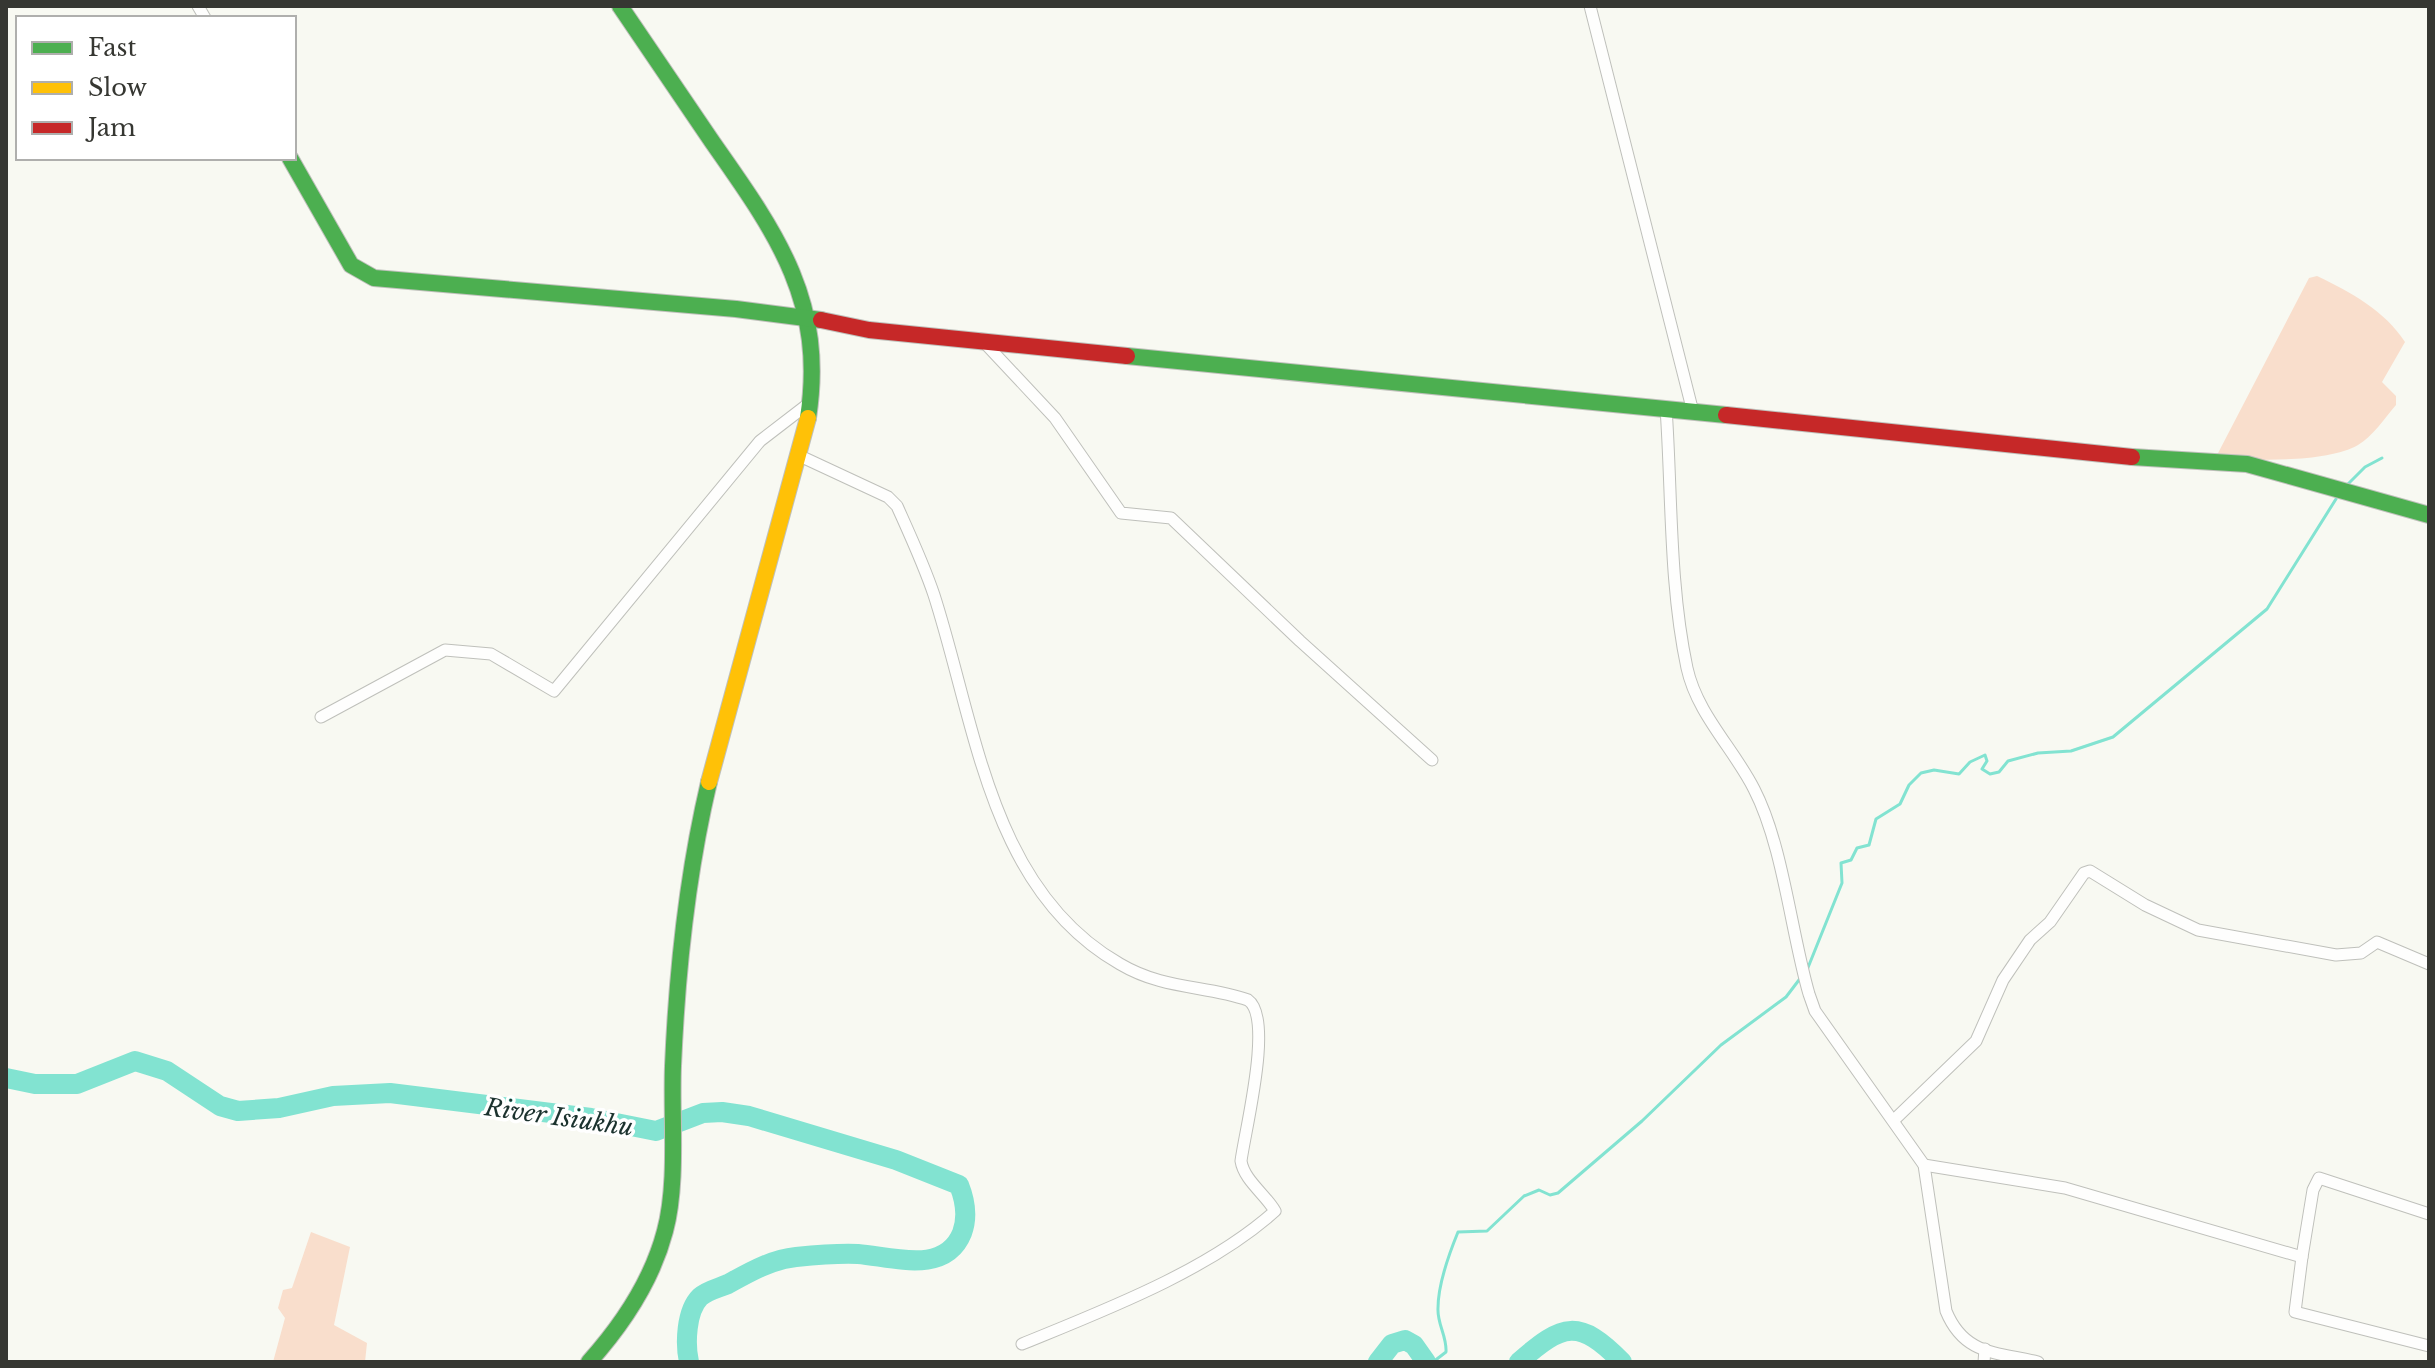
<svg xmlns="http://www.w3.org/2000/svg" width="2435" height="1368" font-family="'Libre Baskerville',serif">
	<rect width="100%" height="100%" fill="#f8f9f2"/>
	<g fill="#f9decc">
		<path d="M2317,276C2351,292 2385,311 2405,342L2382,382L2396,396V405C2385,418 2372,437 2358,445C2327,463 2251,461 2216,457L2309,278Z"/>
		<polygon points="311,1232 350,1247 334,1325 367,1343 365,1362 273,1362 285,1318 278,1308 283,1290 292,1288"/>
	</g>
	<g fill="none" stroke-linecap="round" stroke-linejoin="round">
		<g stroke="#82e3d1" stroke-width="3">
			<polyline points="2347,485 2365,467 2382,458"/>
			<polyline points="1807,970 1842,883 1841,863 1851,860 1857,848 1869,845 1876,819 1900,804 1909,785 1921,773 1934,770 1959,774 1970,762 1985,755 1987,761 1982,769 1990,774 1999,772 2008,761 2038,753 2071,751 2113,737 2267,609 2336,499"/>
			<path d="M1433,1362L1446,1352C1447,1336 1437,1324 1438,1308C1438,1285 1449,1254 1458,1232L1487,1231L1524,1196L1539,1190L1550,1195L1558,1193L1642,1121L1721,1045L1786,997L1802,976"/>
		</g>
		<g stroke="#82e3d1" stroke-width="20">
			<path d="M6,1078L35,1084H77L135,1061L167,1071L220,1106L238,1111L279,1108L333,1096L390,1093L591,1118L656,1131L703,1113L722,1112L749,1116L896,1160L959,1185C965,1200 968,1217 962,1233C945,1275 893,1257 858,1254C838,1253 816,1255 796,1257C770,1260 750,1272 728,1284C719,1288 708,1290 700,1297C686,1311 685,1344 689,1362"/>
			<polyline points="1378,1362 1392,1344 1405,1340 1414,1345 1426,1362"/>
			<path d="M1519,1362C1563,1323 1579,1318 1622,1362"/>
		</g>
		<g stroke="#bfc0bb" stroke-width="13">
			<g id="street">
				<polyline points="198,6 205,18"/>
				<polyline points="1590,6 1693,412"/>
				<polyline points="981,339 1055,418 1121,513 1171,518 1300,641 1432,760"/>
				<path d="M1666,408C1672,493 1669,584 1687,668C1697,714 1734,749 1754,789C1783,845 1791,932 1809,994L1815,1011L1924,1165L1946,1311C1964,1355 1996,1352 2038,1362"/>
				<path d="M800,456L888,497L897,506C910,535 924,565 934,595C976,725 990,890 1120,964C1164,990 1205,985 1248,1000C1274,1018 1245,1130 1241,1161C1244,1180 1265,1194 1275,1211C1208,1271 1105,1310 1022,1344"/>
				<polyline points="321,717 445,650 491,654 554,691 760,441 812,401"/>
				<polyline points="1894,1120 1976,1041 2003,980 2030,940 2050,922 2084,873 2090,871 2145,905 2198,930 2336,955 2361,953 2377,942 2429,964"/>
				<polyline points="1924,1165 2065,1188 2302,1257 2313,1190 2319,1178 2429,1214"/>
				<polyline points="2302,1257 2295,1312 2429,1346"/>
				<polyline points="1984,1362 1985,1349"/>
			</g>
		</g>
		<g stroke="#bfc0bb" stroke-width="18">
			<g id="fast">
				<path d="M620,6C651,52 682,98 713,143C777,234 826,302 808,418"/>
				<polyline points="290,158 351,265 374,278 736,309 821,320"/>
				<polyline points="1127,356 1726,415"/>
				<polyline points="2132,457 2247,464 2429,515"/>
				<path d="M589,1362C623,1324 652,1281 665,1231C678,1183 671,1118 673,1066C677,971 687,875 709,782"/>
			</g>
		</g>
		<g stroke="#bfc0bb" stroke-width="18">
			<polyline id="slow" points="709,782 808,418"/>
		</g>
		<g stroke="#bfc0bb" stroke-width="18">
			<g id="jam">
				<polyline points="821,320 869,330 1127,356"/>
				<polyline points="1726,415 2132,457"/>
			</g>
		</g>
		<use href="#street" stroke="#fefefd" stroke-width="11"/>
		<use href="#fast" stroke="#4caf50" stroke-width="16"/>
		<use href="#slow" stroke="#ffc107" stroke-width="16"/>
		<use href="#jam" stroke="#c62828" stroke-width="16"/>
	</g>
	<g text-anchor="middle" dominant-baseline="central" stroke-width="7" stroke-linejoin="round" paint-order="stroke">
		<g font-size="24" font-style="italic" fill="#1b322e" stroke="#fff">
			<text transform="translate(559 1117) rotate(8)">River Isiukhu</text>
		</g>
	</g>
	<rect width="2435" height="1368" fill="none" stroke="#363732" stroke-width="16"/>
	<rect x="16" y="16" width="280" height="144" fill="#ffffff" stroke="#afafad" stroke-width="2"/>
	<rect x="32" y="42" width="40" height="12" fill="#4caf50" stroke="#afafad" stroke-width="2"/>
	<text x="88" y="56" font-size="24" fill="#363732">Fast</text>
	<rect x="32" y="82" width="40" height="12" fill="#ffc107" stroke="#afafad" stroke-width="2"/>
	<text x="88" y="96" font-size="24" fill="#363732">Slow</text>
	<rect x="32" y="122" width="40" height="12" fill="#c62828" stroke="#afafad" stroke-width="2"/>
	<text x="88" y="136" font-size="24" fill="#363732">Jam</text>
</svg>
